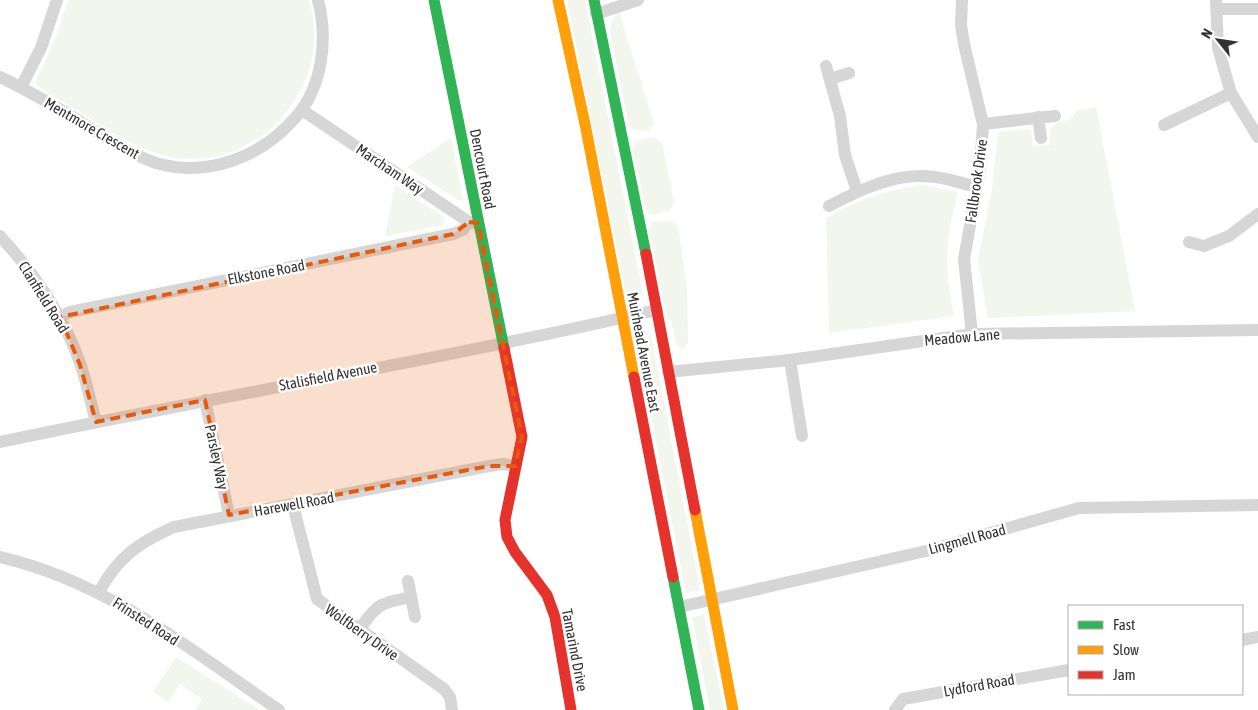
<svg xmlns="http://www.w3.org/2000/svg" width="1258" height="710" font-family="'Asap Condensed',sans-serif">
	<rect width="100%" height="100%" fill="#fff"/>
	<g fill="#f2f6ed">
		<path d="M68,0H309C334,79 268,163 185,159C142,156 105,127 69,105C59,99 46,94 37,85L36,81L57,35Z"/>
		<polygon points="567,0 585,0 643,295 626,296"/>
		<polygon points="619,12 654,123 648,131 634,130 629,126 610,31 612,20"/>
		<polygon points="1096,107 1135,311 988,318 978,260 992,189 998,132 1028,129 1032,133 1032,146 1050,145 1049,132 1056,123 1070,120 1077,110"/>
		<polygon points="653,137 662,143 674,202 671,210 653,215 646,210 633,149 637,141"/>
		<polygon points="451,138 463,200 458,200 407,167"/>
		<polygon points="395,185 445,218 442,225 385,236"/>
		<path d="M923,185L958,192C945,242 944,265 954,316L829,333L826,218C862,198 883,191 923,185Z"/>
		<polygon points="671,221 678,227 687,289 688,343 683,349 677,346 671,321 667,319 649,229 652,222"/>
		<polygon points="651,336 700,590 686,593 636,340"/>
		<polygon points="704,615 724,710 710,710 692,617"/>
		<polygon points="176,657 260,710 195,710 202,699 180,684 168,702 153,692"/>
	</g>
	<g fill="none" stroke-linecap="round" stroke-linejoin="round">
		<g stroke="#d6d6d6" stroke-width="12">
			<polyline points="962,0 961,25 964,44 983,124 980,169 964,259 972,334"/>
			<polyline points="1216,0 1218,48 1231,93 1258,137"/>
			<polyline points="1217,9 1258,9"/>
			<polyline points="596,14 638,0"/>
			<polyline points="826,66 840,116 845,155 857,191"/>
			<path d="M0,77C31,92 60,109 89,127C110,140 132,155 156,163C208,178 261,157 295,118C323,87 328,39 318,0"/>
			<polyline points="830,79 849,73"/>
			<polyline points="21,87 41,48 57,0"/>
			<polyline points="302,110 469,222 475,223"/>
			<polyline points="1038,117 1041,138"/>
			<polyline points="983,124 1055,116"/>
			<polyline points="1164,125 1231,93"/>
			<path d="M829,206C856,192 888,176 920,176C939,176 958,182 976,187"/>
			<path d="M0,236C34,273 65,318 81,366C87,384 91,403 96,422"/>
			<polyline points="1189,242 1204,246 1229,236 1258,214"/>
			<polyline points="60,317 70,312 453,234 463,230 469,222"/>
			<polyline points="790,360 802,436"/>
			<polyline points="668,372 790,360 972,334 1258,330"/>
			<polyline points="205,400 229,515"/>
			<path d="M0,442C219,396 439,360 657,310"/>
			<polyline points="293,505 317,599 444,689 450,697 452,710"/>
			<path d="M0,557C106,581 191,650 279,710"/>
			<polyline points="408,581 415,617"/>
			<path d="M99,592C118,557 138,543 174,527L489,466L503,464L515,466"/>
			<polyline points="679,607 926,551 1079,508 1258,505"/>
			<path d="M359,630C378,603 379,604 411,597"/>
			<polyline points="1242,640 1258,637"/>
			<polyline points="895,710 903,699 1069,670"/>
		</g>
		<g stroke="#30b455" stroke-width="11">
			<polyline points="434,0 504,348"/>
			<polyline points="594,0 646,254"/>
			<polyline points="673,577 699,710"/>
		</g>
		<g stroke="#ff9f0a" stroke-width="11">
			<polyline points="558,0 585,124 634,377"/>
			<polyline points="695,510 733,710"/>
		</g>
		<g stroke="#e5322d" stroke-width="11">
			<polyline points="646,254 695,510"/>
			<polyline points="504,348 522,437 505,520 507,537 515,552 547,595 555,617 571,710"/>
			<polyline points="634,377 673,577"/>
		</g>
	</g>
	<path fill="#e8590c" fill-opacity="0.2" stroke="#e8590c" stroke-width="4" stroke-dasharray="10 6" stroke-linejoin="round" d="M469,222L478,223L522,437L515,466H489L229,515L205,400L96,422L80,365L60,317L453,234Z"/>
	<g text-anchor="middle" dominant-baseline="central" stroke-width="5" stroke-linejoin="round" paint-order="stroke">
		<g font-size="15" fill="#323232" stroke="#fff">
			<text transform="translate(92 128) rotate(30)">Mentmore Crescent</text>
			<text transform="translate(390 169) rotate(34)">Marcham Way</text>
			<text transform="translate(483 169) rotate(79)">Dencourt Road</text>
			<text transform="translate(976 181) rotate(-82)">Fallbrook Drive</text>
			<text transform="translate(266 272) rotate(-11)">Elkstone Road</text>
			<text transform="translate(44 297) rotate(58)">Clanfield Road</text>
			<text transform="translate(962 337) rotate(-5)">Meadow Lane</text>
			<text transform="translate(644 352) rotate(79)">Muirhead Avenue East</text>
			<text transform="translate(328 376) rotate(-11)">Stalisfield Avenue</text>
			<text transform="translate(217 457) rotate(78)">Parsley Way</text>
			<text transform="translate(294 504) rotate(-10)">Harewell Road</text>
			<text transform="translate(967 539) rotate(-15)">Lingmell Road</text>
			<text transform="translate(146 621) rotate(33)">Frinsted Road</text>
			<text transform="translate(362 632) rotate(35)">Wolfberry Drive</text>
			<text transform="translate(575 650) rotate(79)">Tamarind Drive</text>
			<text transform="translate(979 685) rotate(-10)">Lydford Road</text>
		</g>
	</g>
	<rect x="1068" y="605" width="175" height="90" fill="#ffffff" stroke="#adadad"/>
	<rect x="1078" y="621" width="25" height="8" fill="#30b455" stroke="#adadad"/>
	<text x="1113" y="630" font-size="15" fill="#323232">Fast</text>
	<rect x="1078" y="646" width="25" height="8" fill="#ff9f0a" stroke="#adadad"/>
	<text x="1113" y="655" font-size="15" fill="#323232">Slow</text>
	<rect x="1078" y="671" width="25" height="8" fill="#e5322d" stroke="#adadad"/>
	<text x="1113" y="680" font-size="15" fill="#323232">Jam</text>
	<g transform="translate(1218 40) rotate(300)" stroke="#ffffff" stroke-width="4" paint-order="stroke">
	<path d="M0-4L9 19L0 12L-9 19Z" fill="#323232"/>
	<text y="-8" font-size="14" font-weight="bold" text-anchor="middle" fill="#323232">N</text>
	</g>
</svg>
